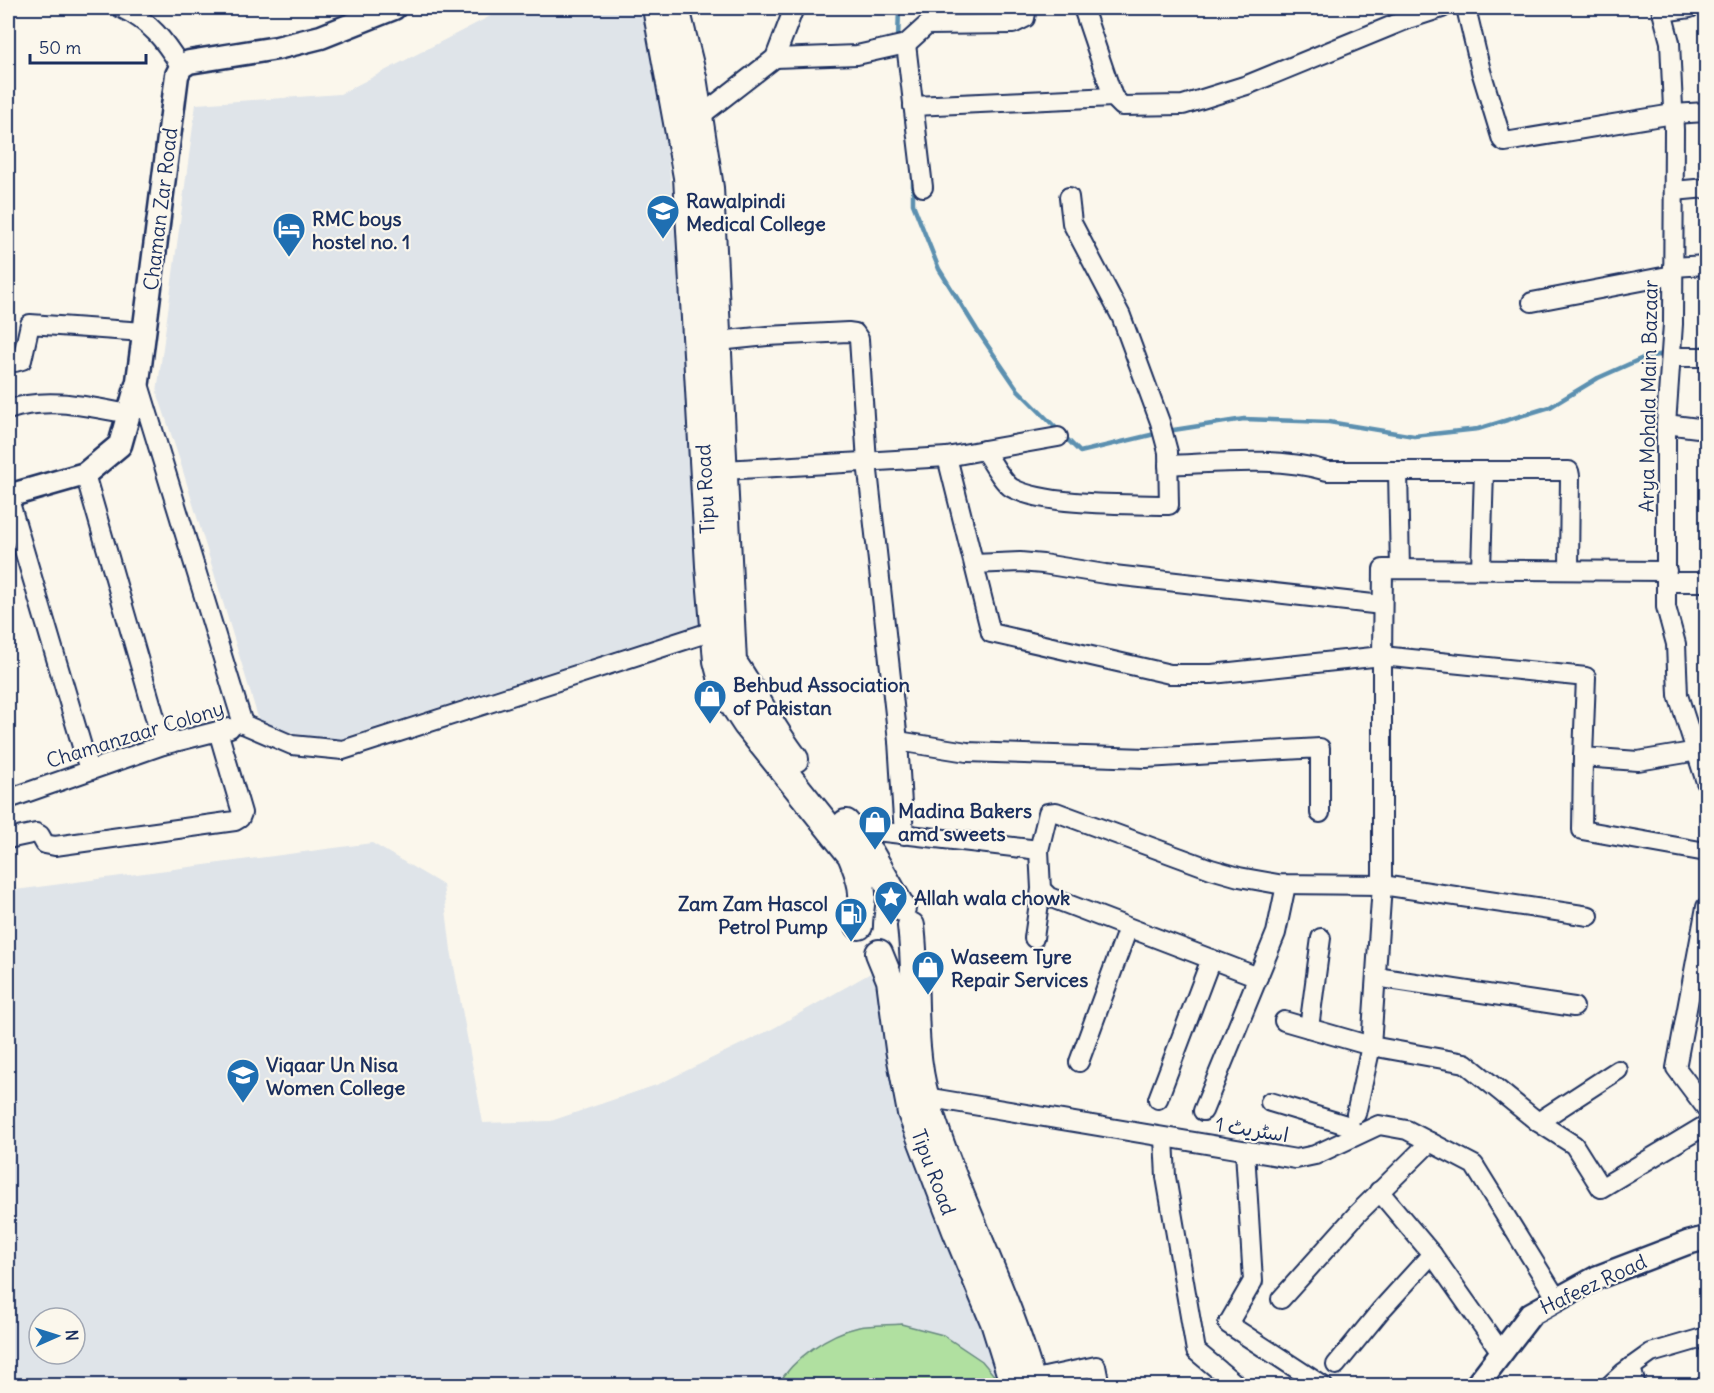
<svg xmlns="http://www.w3.org/2000/svg" width="1714" height="1393" font-family="Delius,'Playpen Sans Arabic',sans-serif">
	<rect width="100%" height="100%" fill="#fbf7ec"/>
	<filter id="ink" filterUnits="userSpaceOnUse"><feTurbulence type="fractalNoise" baseFrequency=".0167" numOctaves="2"/><feDisplacementMap in="SourceGraphic" scale="12" xChannelSelector="R" yChannelSelector="G"/><feConvolveMatrix kernelMatrix="1 2 1 2 8 2 1 2 1" color-interpolation-filters="sRGB"/></filter>
	<g filter="url(#ink)">
		<g fill="#dfe4e9" fill-rule="evenodd">
			<polygon points="506,8 641,8 666,144 681,263 702,623 330,742 260,724 179,458 157,392 196,104 340,94"/>
			<path d="M372,843L443,885L451,950L483,1123L551,1121L659,1084L774,1028L883,966L890,1071L917,1166L956,1253L993,1354L1002,1385H8V891ZM39,1318H75V1354H39Z"/>
		</g>
		<path fill="#b0e0a0" stroke="#66887f" stroke-width="1.5" d="M901,1324L943,1335L982,1361L1002,1385L777,1386C794,1358 827,1334 859,1327C872,1325 888,1325 901,1324Z"/>
		<g fill="none" stroke-linecap="round" stroke-linejoin="round">
			<g stroke="#5b90b0" stroke-width="4.5">
				<polyline points="898,40 899,8"/>
				<polyline points="913,173 913,204 939,269 977,330 1018,390 1080,452 1159,433"/>
				<polyline points="1694,349 1706,347"/>
				<polyline points="1167,431 1244,419 1329,422 1414,436 1478,429 1550,407 1598,378 1645,357 1665,354"/>
			</g>
			<g stroke="#1b2f5e" stroke-width="22">
				<g id="minor">
					<path d="M121,8C151,22 164,40 181,67"/>
					<polyline points="1083,8 1113,97"/>
					<polyline points="1466,8 1481,71 1502,140 1505,142 1673,114 1706,112"/>
					<polyline points="1661,8 1670,42 1674,130 1673,324 1666,424 1666,607 1676,644 1678,695 1706,782"/>
					<polyline points="1662,12 1690,8"/>
					<polyline points="906,44 923,187"/>
					<polyline points="775,58 857,55 906,44 927,25 1013,24 1025,18 1027,8"/>
					<polyline points="913,106 1113,97 1122,106 1183,105 1247,85 1408,19 1442,8"/>
					<polyline points="699,117 775,58 794,8"/>
					<polyline points="1674,191 1706,188"/>
					<polyline points="1673,267 1706,265"/>
					<polyline points="1532,302 1673,275"/>
					<polyline points="718,341 767,336 848,332 855,333 859,339 867,462 898,741"/>
					<polyline points="1671,357 1706,357"/>
					<polyline points="8,361 15,362 22,360 30,324 144,332"/>
					<polyline points="138,381 243,724"/>
					<path d="M8,410C46,396 90,407 129,414"/>
					<polyline points="1666,424 1706,429"/>
					<polyline points="984,450 1058,437"/>
					<polyline points="947,457 991,633 1170,674 1212,674 1382,656 1383,569 1667,571"/>
					<path d="M1168,465C1219,463 1277,456 1327,471H1569L1570,476L1569,569"/>
					<path d="M724,470L947,457L984,450C990,459 1003,483 1012,488C1045,506 1129,504 1169,505L1168,452L1160,422L1121,316L1072,223L1069,197"/>
					<polyline points="1398,471 1400,569"/>
					<polyline points="85,474 163,745"/>
					<polyline points="8,496 89,770"/>
					<polyline points="974,564 1020,562 1043,564 1105,574 1382,605"/>
					<polyline points="1481,569 1484,471"/>
					<polyline points="1667,582 1706,582"/>
					<polyline points="243,724 292,745 343,750 713,631"/>
					<polyline points="1583,757 1582,830 1706,852"/>
					<polyline points="8,795 14,797 163,745 230,728"/>
					<polyline points="850,828 1039,850 1041,889 1049,897 1258,977"/>
					<polyline points="904,835 898,741 967,752 1146,758 1320,748 1320,813"/>
					<polyline points="8,839 36,833 40,835 45,844 55,846 235,821 240,818 242,813 218,731"/>
					<polyline points="1039,850 1048,813 1056,812 1211,869 1239,877 1278,884 1382,885 1589,916"/>
					<polyline points="1706,907 1676,1068 1706,1108"/>
					<polyline points="1034,938 1041,889"/>
					<polyline points="1376,977 1574,1007"/>
					<polyline points="1284,1021 1371,1046 1465,1063 1538,1122 1574,1145 1601,1188 1706,1125"/>
					<polyline points="1309,1028 1321,938"/>
					<polyline points="1079,1062 1128,928"/>
					<polyline points="925,1097 1296,1159 1315,1155 1379,1125 1407,1130 1474,1165 1557,1299"/>
					<polyline points="1158,1099 1211,959"/>
					<polyline points="1270,1102 1350,1126"/>
					<polyline points="1203,1111 1276,933 1286,885"/>
					<polyline points="1356,1114 1371,1046 1382,885 1382,656 1586,677 1583,757 1638,761 1698,751"/>
					<polyline points="1538,1122 1618,1070"/>
					<polyline points="1164,1138 1166,1177 1196,1351 1238,1386"/>
					<polyline points="1245,1151 1253,1281 1228,1324 1323,1386"/>
					<polyline points="1379,1191 1432,1254 1501,1352"/>
					<polyline points="1281,1299 1357,1214 1430,1142"/>
					<polyline points="1336,1365 1381,1310 1432,1254"/>
					<polyline points="1631,1367 1636,1386"/>
					<polyline points="1031,1380 1096,1366 1100,1386"/>
					<polyline points="1609,1386 1623,1373 1651,1353 1706,1337"/>
				</g>
			</g>
			<g stroke="#1b2f5e" stroke-width="27">
				<g id="tertiary">
					<polyline points="8,496 85,474 120,445 138,381 177,75 181,67 189,62 277,48 321,37 394,8"/>
					<polyline points="1476,1386 1531,1314 1598,1277 1687,1243 1706,1238"/>
				</g>
			</g>
			<g stroke="#1b2f5e" stroke-width="30">
				<g id="secondary">
					<path d="M656,8L687,177L709,566L717,661L725,692L746,724L851,855C856,868 863,883 862,897C861,907 859,916 859,926"/>
					<path d="M676,8L693,77L710,188L733,662C755,694 771,728 795,759"/>
					<polyline points="846,823 871,854 902,908"/>
					<path d="M911,926C918,983 910,1043 926,1099C955,1197 1006,1287 1033,1386"/>
					<polyline points="879,953 890,980 899,1049 911,1113 956,1231 994,1322 1014,1386"/>
				</g>
			</g>
			<use href="#minor" stroke="#fbf7ec" stroke-width="18"/>
			<use href="#tertiary" stroke="#fbf7ec" stroke-width="22"/>
			<use href="#secondary" stroke="#fbf7ec" stroke-width="26"/>
		</g>
	</g>
	<defs>
		<g id="university-pin" transform="scale(1.725)"><path d="M0 17L-7.5 6A9.5 9.5 0 1 1 7.5 6Z" fill="#1f6fb2" stroke="#fbf7ec"/><path d="M0-5L7-2L0 1L-7-2ZM-4 1L0 2.5L4 1V4Q0 6-4 4Z" fill="#fff"/></g>
		<g id="hotel-pin" transform="scale(1.725)"><path d="M0 17L-7.5 6A9.5 9.5 0 1 1 7.5 6Z" fill="#1f6fb2" stroke="#fbf7ec"/><path d="M-6-4.5h1.5V1H6V5H4.5V3h-9V5H-6ZM-4 0a1.8 1.8 0 1 1 3.6 0ZM.5 0V-2.5h3Q6-2.5 6 0Z" fill="#fff"/></g>
		<g id="shop-pin" transform="scale(1.725)"><path d="M0 17L-7.5 6A9.5 9.5 0 1 1 7.5 6Z" fill="#1f6fb2" stroke="#fbf7ec"/><path d="M-5-2.5h2.3a2.7 3.5 0 0 1 5.4 0H5L5.5 6h-11ZM-1.5-2.5h3a1.5 2.3 0 0 0-3 0Z" fill="#fff"/></g>
		<g id="sight-pin" transform="scale(1.725)"><path d="M0 17L-7.5 6A9.5 9.5 0 1 1 7.5 6Z" fill="#1f6fb2" stroke="#fbf7ec"/><path d="M0-6L1.8-2.2L6-1.7L2.9 1.2L3.7 5.4L0 3.3L-3.7 5.4L-2.9 1.2L-6-1.7L-1.8-2.2Z" fill="#fff"/></g>
		<g id="fuel-pin" transform="scale(1.725)"><path d="M0 17L-7.5 6A9.5 9.5 0 1 1 7.5 6Z" fill="#1f6fb2" stroke="#fbf7ec"/><path d="M-5.5-6h7V0h2V4h1.3V-2.5L3-4.5l.8-.8L6-3V5H2.5V1h-1V6h-7ZM-4.2-4.7v3.2H.2V-4.7Z" fill="#fff"/></g>
	</defs>
	<g fill-rule="evenodd">
		<use href="#university-pin" x="663" y="211"/>
		<use href="#hotel-pin" x="289" y="229"/>
		<use href="#shop-pin" x="710" y="696"/>
		<use href="#shop-pin" x="875" y="822"/>
		<use href="#sight-pin" x="891" y="897"/>
		<use href="#fuel-pin" x="851" y="914"/>
		<use href="#shop-pin" x="928" y="967"/>
		<use href="#university-pin" x="243" y="1075"/>
	</g>
	<g text-anchor="middle" dominant-baseline="central" stroke-width="4.5" stroke-linejoin="round" paint-order="stroke">
		<g font-size="20" font-weight="bold" fill="#1b2f5e" stroke="#fbf7ec" text-anchor="start">
			<text x="686" y="200">Rawalpindi<tspan x="686" dy="23">Medical College</tspan></text>
			<text x="312" y="218">RMC boys<tspan x="312" dy="23">hostel no. 1</tspan></text>
			<text x="733" y="684">Behbud Association<tspan x="733" dy="23">of Pakistan</tspan></text>
			<text x="898" y="810">Madina Bakers<tspan x="898" dy="23">amd sweets</tspan></text>
			<text x="914" y="897">Allah wala chowk</text>
			<text x="828" y="903" text-anchor="end">Zam Zam Hascol<tspan x="828" dy="23">Petrol Pump</tspan></text>
			<text x="951" y="956">Waseem Tyre<tspan x="951" dy="23">Repair Services</tspan></text>
			<text x="266" y="1064">Viqaar Un Nisa<tspan x="266" dy="23">Women College</tspan></text>
		</g>
		<g font-size="20" fill="#1b2f5e" stroke="#fbf7ec">
			<text transform="translate(160 209) rotate(-83)">Chaman Zar Road</text>
			<text transform="translate(1648 396) rotate(-89)">Arya Mohala Main Bazaar</text>
			<text transform="translate(705 489) rotate(-93)">Tipu Road</text>
			<text transform="translate(135 734) rotate(-17)">Chamanzaar Colony</text>
			<text transform="translate(1252 1129) rotate(9)">اسٹریٹ 1</text>
			<text transform="translate(934 1172) rotate(69)">Tipu Road</text>
			<text transform="translate(1593 1284) rotate(-25)">Hafeez Road</text>
		</g>
	</g>
	<rect width="1714" height="1393" fill="none" stroke="#fbf7ec" stroke-width="30"/>
	<rect x="15" y="15" width="1684" height="1363" fill="none" stroke="#1b2f5e" stroke-width="2" filter="url(#ink)"/>
	<g transform="translate(57 1336) rotate(87)"><circle r="28" fill="#fbf7ec" stroke="#a1a7b3" stroke-width="1.5"/>
	<path d="M0-4.5L10 22L0 15L-10 22Z" fill="#1f6fb2"/>
	<text y="-9" font-size="16" font-weight="bold" text-anchor="middle" fill="#1b2f5e">N</text>
	</g>
	<path d="M30 54v9h116v-9" fill="none" stroke="#1b2f5e" stroke-width="3"/>
	<text x="39" y="54" font-size="18" fill="#1b2f5e" stroke="#fbf7ec" stroke-width="4.5" paint-order="stroke">50 m</text>
</svg>
